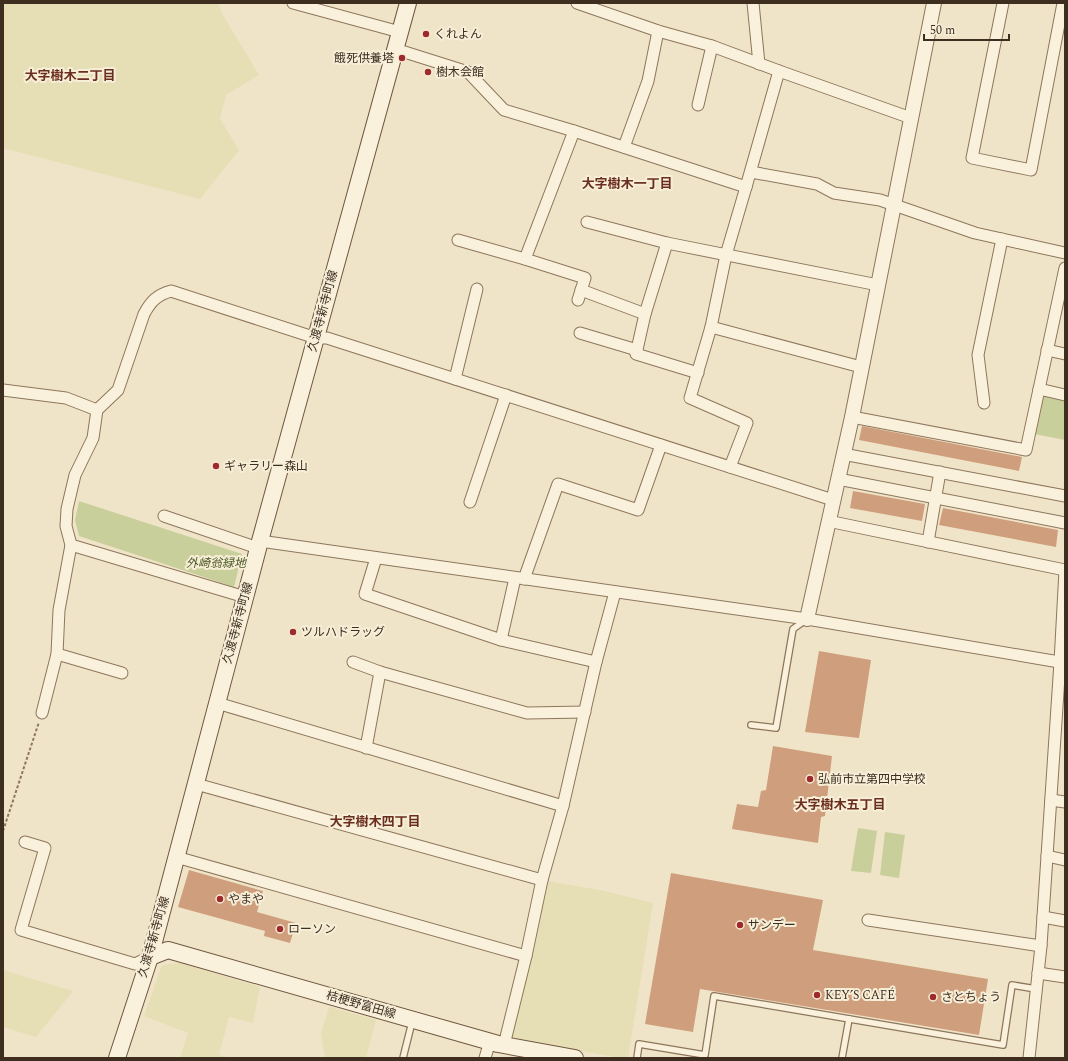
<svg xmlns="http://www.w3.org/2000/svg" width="1068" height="1061" font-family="Spectral,'Noto Sans JP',serif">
	<rect width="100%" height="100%" fill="#f0e4c8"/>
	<g fill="#e6deb5">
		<polygon points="3,3 218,3 224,17 259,75 226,95 220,119 239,150 200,199 3,148"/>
		<polygon points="547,881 600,890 653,903 628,1058 621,1058 529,1042 511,1037"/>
		<polygon points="180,963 260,987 253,1023 229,1017 219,1055 232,1058 180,1058 188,1033 144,1016 162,965"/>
		<polygon points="3,970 73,991 36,1037 3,1027"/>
		<polygon points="329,1007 376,1020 366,1058 325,1058 321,1033"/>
	</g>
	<g fill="#c9cf9b">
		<polygon points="1042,396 1065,401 1065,440 1034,434"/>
		<polygon points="79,501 242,554 234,587 79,536 75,520"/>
		<polygon points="858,828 877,831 871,873 851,871"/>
		<polygon points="885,832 905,835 899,878 880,875"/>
	</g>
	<g fill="#cf9f7d">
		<polygon points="862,426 1022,457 1019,471 859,440"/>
		<polygon points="853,491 925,504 922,521 850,508"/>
		<polygon points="943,508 1058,530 1056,547 939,525"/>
		<polygon points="819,651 871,660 859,738 805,732"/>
		<polygon points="773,746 832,756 825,816 821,817 818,843 732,829 737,804 758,807 761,791 766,790"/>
		<polygon points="189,870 263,891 257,912 296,923 290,943 264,936 265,931 178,907"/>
		<polygon points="671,873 823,900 813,950 988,979 979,1035 700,989 693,1032 645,1024"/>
	</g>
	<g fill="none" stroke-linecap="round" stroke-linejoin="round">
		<g stroke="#8d765c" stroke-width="8">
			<g id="service">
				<polyline points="751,725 776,728 793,629 807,619"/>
				<polyline points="403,1058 412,1022"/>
				<polyline points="637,1058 639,1044 705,1055 714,996 1003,1045 1012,985 1036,989"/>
				<polyline points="842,1058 849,1019"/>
			</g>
		</g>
		<g stroke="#8d765c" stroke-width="13">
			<g id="minor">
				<polyline points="293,3 400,32"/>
				<polyline points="577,3 658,31 712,46 779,71 911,118"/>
				<polyline points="753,3 759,64"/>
				<polyline points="1003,3 972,158 1031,170 1063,3"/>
				<polyline points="395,49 468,72 504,110 574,131 746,187 779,71"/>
				<polyline points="698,105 712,46"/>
				<polyline points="574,131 525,259 585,278 578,300"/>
				<polyline points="624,147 648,81 658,31"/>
				<polyline points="751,172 817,184 834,193 880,200 975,233 1065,253"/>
				<polyline points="587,222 667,243"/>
				<polyline points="458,240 525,259"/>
				<polyline points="581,290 645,314"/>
				<polyline points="711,327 861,367"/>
				<polyline points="580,333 637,350"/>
				<polyline points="1047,350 1065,354"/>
				<polyline points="698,373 636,354 645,314 667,243 878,285"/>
				<polyline points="455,379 477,289"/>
				<polyline points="1039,389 1065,395"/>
				<polyline points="3,390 66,398 97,410"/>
				<polyline points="984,403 978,355 1002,239"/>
				<polyline points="852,417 1026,450 1065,268"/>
				<polyline points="843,454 1065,496"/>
				<polyline points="730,467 747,423 690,398 711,327 726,255 746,187"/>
				<polyline points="838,479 1065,523"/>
				<polyline points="470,502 506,395"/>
				<polyline points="164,516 258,548"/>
				<polyline points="828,521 1065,570"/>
				<polyline points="260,541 807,619 1065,663"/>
				<polyline points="928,542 940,472"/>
				<polyline points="71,545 245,597"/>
				<polyline points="376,558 365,594 501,640"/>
				<polyline points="515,578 501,640 596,662"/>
				<polyline points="524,579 558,484 638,510 661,445"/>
				<polyline points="57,654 122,673"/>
				<polyline points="353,662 380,672 527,713 585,712"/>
				<polyline points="217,703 563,806"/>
				<path d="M42,713L57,654L59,610L71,545L66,526L67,509L75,475L93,438L97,410L118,390L144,314C151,301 157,295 171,291L316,338H327L833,500"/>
				<polyline points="366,748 380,672"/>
				<polyline points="196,784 542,880"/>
				<polyline points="1051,800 1065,802"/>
				<polyline points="25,842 45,848 21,930 135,964 150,957"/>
				<polyline points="1047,856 1065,860"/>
				<polyline points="176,857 526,956"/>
				<polyline points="1043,917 1065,921"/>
				<polyline points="868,920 1041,946"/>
				<polyline points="1038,973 1065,977"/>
				<polyline points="504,1045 526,956 542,880 563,806 596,662 615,592"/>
				<polyline points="485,1058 490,1041"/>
				<polyline points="1029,1058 1041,946 1060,662 1065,570"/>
			</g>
		</g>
		<g stroke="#8d765c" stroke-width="16">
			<polyline id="tertiary" points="807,619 852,417 934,3"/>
		</g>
		<g stroke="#6f573f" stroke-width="18">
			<g id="secondary">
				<polyline points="150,957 168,950 498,1044 575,1058"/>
				<polyline points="117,1058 150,957 260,541 408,3"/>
			</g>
		</g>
		<polyline stroke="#8d765c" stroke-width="2" stroke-dasharray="3 2" stroke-linecap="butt" points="3,831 39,722"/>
		<use href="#service" stroke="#faf1dc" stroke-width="5.5"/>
		<use href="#minor" stroke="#faf1dc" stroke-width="11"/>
		<use href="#tertiary" stroke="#faf1dc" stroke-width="14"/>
		<use href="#secondary" stroke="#faf1dc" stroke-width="16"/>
	</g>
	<g fill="#9e2a2b" stroke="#f7eed8" stroke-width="1.5">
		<circle cx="426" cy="34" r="4"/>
		<circle cx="402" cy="58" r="4"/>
		<circle cx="428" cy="72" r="4"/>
		<circle cx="216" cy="466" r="4"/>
		<circle cx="293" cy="632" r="4"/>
		<circle cx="810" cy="779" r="4"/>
		<circle cx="220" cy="899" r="4"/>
		<circle cx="740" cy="925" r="4"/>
		<circle cx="280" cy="929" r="4"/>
		<circle cx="817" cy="995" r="4"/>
		<circle cx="933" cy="997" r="4"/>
	</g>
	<g text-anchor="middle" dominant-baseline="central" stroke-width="4" stroke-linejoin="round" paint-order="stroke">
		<g font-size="12" fill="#3d2e20" stroke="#f7eed8" text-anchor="start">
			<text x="434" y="34">くれよん</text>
			<text x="394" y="58" text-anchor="end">餓死供養塔</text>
			<text x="436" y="72">樹木会館</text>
			<text x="224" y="466">ギャラリー森山</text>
			<text x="301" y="632">ツルハドラッグ</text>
			<text x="818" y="779">弘前市立第四中学校</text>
			<text x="228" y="899">やまや</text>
			<text x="748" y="925">サンデー</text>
			<text x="288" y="929">ローソン</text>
			<text x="825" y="995">KEY’S CAFÉ</text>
			<text x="941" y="997">さとちょう</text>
		</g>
		<g font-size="12" fill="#3d2e20" stroke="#f7eed8">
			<text transform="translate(323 311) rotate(-75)">久渡寺新寺町線</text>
			<text transform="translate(238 623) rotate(-75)">久渡寺新寺町線</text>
			<text transform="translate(154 937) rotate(-74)">久渡寺新寺町線</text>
			<text transform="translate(361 1005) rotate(16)">桔梗野富田線</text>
		</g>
		<g font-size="12" font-style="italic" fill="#4d5a26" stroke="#f7eed8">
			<text x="216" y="563">外崎翁緑地</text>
		</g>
		<g font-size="13" font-weight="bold" fill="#6b2e1e" stroke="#f7eed8">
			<text x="70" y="76">大字樹木二丁目</text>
			<text x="627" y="184">大字樹木一丁目</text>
			<text x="840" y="805">大字樹木五丁目</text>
			<text x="375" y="822">大字樹木四丁目</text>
		</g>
	</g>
	<rect width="1068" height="1061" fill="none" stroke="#3d2e20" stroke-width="8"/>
	<path d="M924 34v6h85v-6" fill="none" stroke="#3d2e20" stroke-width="2"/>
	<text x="930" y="34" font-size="12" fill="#3d2e20" stroke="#f7eed8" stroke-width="3" paint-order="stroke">50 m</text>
</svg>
